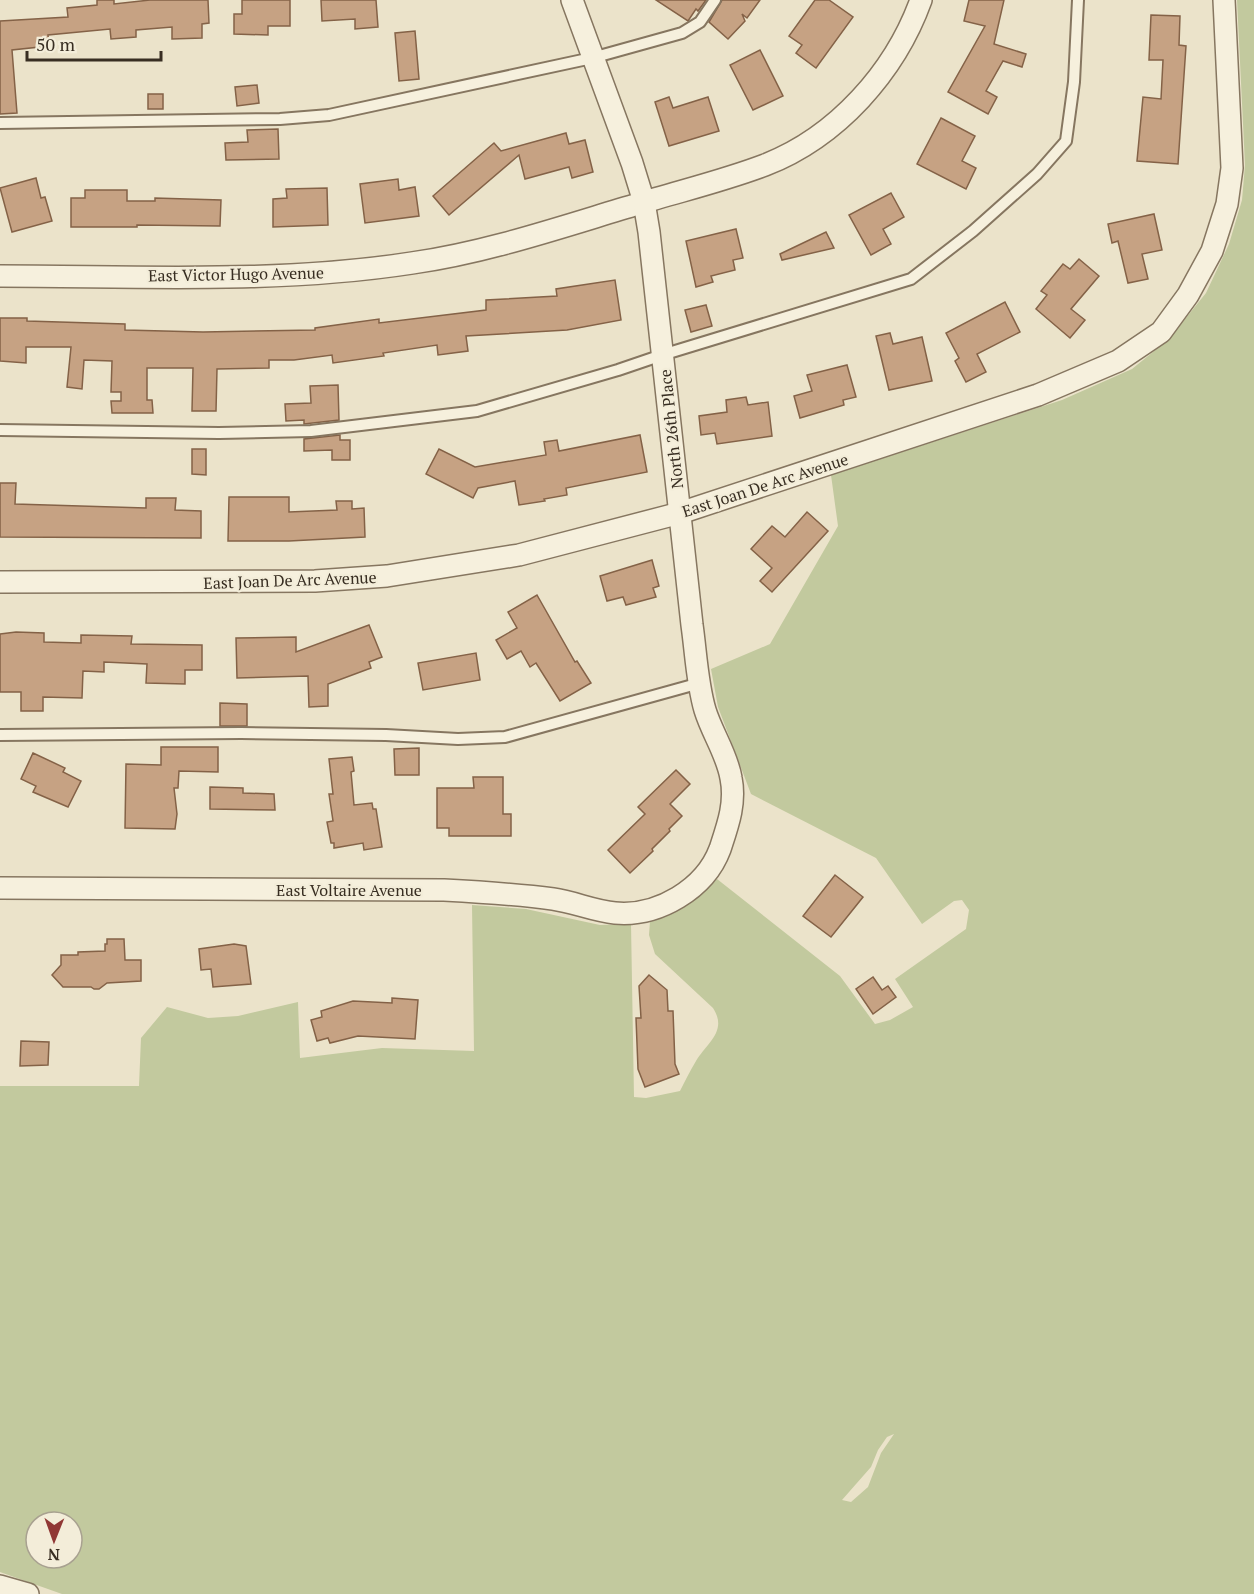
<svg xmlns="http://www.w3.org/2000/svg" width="1254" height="1594" font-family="'PT Serif',serif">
	<rect width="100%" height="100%" fill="#ebe3ca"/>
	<path fill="#c2c99e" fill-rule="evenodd" d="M1237,0H1254V1594H62L0,1572V1086H139L141,1038L167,1007L208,1018L238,1016L298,1002L300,1058L382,1048L474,1051L472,905L526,909L600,925L631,924L634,1097L646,1098L680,1091C685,1081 690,1071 696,1061C707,1043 728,1031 713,1008L655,954L649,935L650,921C680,909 695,902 717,879L840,976L875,1024L890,1020L913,1007L895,979L966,929L969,910L962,900L954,901L922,924L876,858L751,794L718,707L711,669L770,644L838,526L831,475L1062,400L1132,369L1169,339L1206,293L1229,244L1242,200L1245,165ZM894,1434L881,1453L868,1487L851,1502L842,1500L871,1467L878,1450L887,1437ZM36,1522H72V1558H36Z"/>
	<g fill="#c6a283" stroke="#846247" stroke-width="1.5">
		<polygon points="97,0 114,0 114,4 150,0 208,0 209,23 202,24 202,38 172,39 172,27 136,30 136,37 111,39 110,29 48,35 49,46 12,50 17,113 0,114 0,21 68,17 67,8 97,5"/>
		<polygon points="242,0 290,0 290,26 268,26 268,35 234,34 234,14 242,14"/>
		<polygon points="321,0 376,0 378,27 355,29 355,19 322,21"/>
		<polygon points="656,0 706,0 698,11 696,9 688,21"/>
		<polygon points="722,0 760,0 747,18 742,14 745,21 728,39 709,22"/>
		<polygon points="815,0 829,0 853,17 816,68 796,53 802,45 789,36"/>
		<polygon points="969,0 1004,0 994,44 1026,54 1022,67 1003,61 986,91 997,97 988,114 948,92 985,26 964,21"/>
		<polygon points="1151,15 1180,16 1179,45 1186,46 1178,164 1137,161 1143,97 1161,99 1163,60 1149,60"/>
		<polygon points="415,31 419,79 399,81 395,33"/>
		<polygon points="760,50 783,96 753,110 730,65"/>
		<polygon points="257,85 259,103 237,106 235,87"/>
		<rect x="148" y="94" width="15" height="15"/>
		<polygon points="669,97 673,108 708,97 719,131 669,146 655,102"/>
		<polygon points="941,118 975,136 962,161 976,168 966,189 917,164"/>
		<polygon points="278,129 279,159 226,160 225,143 248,142 247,130"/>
		<polygon points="566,133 569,144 585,140 593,172 572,178 569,167 525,179 519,155 449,215 433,196 494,143 501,151"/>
		<polygon points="36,178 41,198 45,197 52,221 12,232 0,188"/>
		<polygon points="398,179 399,190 415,187 419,216 365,223 360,184"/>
		<polygon points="327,188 328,225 273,227 273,199 287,198 286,189"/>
		<polygon points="85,190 127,190 127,201 155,201 155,198 221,200 220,226 137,225 137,227 71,227 71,198 85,198"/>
		<polygon points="891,193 904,217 883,229 891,244 871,255 849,215"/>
		<polygon points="1154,214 1162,250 1142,254 1148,279 1128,283 1118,241 1112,243 1108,224"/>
		<polygon points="736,229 743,258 733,260 735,270 711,276 713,282 696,287 686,241"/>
		<polygon points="826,232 834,248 782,260 780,254"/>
		<polygon points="1079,259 1099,276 1071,309 1085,320 1070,338 1036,309 1047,295 1041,291 1063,264 1070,269"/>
		<polygon points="615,280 621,320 567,330 466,336 468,351 438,355 437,345 383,353 384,356 333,363 332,355 294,360 269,360 269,368 217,369 216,411 192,411 193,368 147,368 147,400 152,400 153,413 112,413 111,401 121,401 121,392 111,392 112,361 84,360 82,389 67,387 71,347 26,347 26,363 0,361 0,318 27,318 27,321 125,324 125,330 203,332 315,330 315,328 379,319 379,323 486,310 486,300 557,296 556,289"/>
		<polygon points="1005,302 1020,332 977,354 986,372 966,382 955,361 959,358 946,333"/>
		<polygon points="706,305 712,326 691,332 685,310"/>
		<polygon points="890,333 893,344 922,337 932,381 889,390 876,336"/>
		<polygon points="847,365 856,397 843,400 844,405 800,418 794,396 812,391 807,375"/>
		<polygon points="338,385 339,420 304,424 304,420 286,421 285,404 311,403 310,386"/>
		<polygon points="746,397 748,405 768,402 772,436 717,444 715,433 701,435 699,416 727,412 726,400"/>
		<polygon points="340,435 340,440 350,440 350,460 332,460 332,450 304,451 304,439"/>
		<polygon points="640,435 647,472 566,488 567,495 544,499 545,501 519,505 515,481 478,488 473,498 426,474 439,449 475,467 546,455 544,442 557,440 559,451"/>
		<polygon points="192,449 206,449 206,475 192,474"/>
		<polygon points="0,483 16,483 15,504 146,508 146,498 176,498 175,510 201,511 201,538 0,537"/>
		<polygon points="229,497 289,497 289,512 337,510 336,501 352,501 352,509 364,508 365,537 289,541 228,541"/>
		<polygon points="807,512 828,531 772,592 760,581 772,568 751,549 772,526 785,537"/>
		<polygon points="652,560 659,586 653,588 656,597 626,605 623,597 607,601 600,576"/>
		<polygon points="537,595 575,662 577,661 591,683 560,701 536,663 530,667 521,651 507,659 496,640 517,628 508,612"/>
		<polygon points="369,625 382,657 369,662 371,668 328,684 328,706 309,707 308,676 237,678 236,638 296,637 296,652"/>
		<polygon points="16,632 44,633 44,642 81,643 81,635 132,636 131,644 202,645 202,670 185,670 185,684 146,683 147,664 104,662 104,672 83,671 82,698 43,697 43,711 21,711 21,692 0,692 0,634"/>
		<polygon points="476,653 480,680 423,690 418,663"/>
		<polygon points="220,703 247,704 247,726 220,726"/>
		<polygon points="161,747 218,747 218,772 179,771 178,788 174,788 177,814 175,829 125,828 126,764 161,765"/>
		<polygon points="419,748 419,775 395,775 394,749"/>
		<polygon points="33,753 65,768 63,772 81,781 68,807 33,792 36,786 21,779"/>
		<polygon points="352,757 354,771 351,772 354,805 372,803 373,809 376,809 382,847 364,850 363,843 334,848 334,843 331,843 327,822 333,821 329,794 333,794 329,759"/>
		<polygon points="676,770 690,784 670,804 682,816 669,829 670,831 652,849 653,851 630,873 608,850 645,814 638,807"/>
		<polygon points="473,777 503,777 503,814 511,814 511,836 449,836 449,828 437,828 437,788 474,788"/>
		<polygon points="210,787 243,788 243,793 274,794 275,810 210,809"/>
		<polygon points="835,875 863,897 831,937 803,916"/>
		<polygon points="107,939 124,939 125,960 141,960 141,981 107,983 99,989 94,989 91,987 63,987 52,975 61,965 61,955 78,955 78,952 105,951 105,944 107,944"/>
		<polygon points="234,944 246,946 251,984 213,987 211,969 201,970 199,949"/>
		<polygon points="649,975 667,990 668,1011 673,1011 675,1064 679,1074 645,1087 638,1069 636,1018 641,1018 639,986"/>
		<polygon points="873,977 882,990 888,986 896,997 873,1014 856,989"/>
		<polygon points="392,998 418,1000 415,1039 358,1036 330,1043 328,1038 317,1041 311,1020 322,1017 321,1011 353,1001 392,1003"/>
		<polygon points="21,1041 49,1042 48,1065 20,1066"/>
	</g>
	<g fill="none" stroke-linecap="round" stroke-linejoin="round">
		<g stroke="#867660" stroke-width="14">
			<g id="lane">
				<polyline points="0,123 280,119 329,115 592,58 682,33 700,22 715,0"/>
				<polyline points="0,430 219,433 311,431 477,411 618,370 662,355 911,279 973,231 1037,174 1066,141 1074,82 1078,0"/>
				<polyline points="0,735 241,733 386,735 458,739 505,737 700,683"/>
			</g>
		</g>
		<g stroke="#867660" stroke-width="24">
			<g id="street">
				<path d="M0,276C137,276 276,284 412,263C489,252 564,226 638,204C680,191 723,181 765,165C837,137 895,72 921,0"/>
				<polyline points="0,582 315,581 387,576 519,555 680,513 1038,395 1118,361 1161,332 1188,295 1212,251 1227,204 1232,168 1224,0"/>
				<path d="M0,888L444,890C481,892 517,894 553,899C574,902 594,911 615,913C658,917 705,889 720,849C728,825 736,803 731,778C727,754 712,733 705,710C697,683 696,653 692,625L649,232L644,202L632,163L572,0"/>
				<polyline points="0,1586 28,1594"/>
			</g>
		</g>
		<use href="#lane" stroke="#f6f0dd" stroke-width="10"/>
		<use href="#street" stroke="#f6f0dd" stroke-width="21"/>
	</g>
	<g text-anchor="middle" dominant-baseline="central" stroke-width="4.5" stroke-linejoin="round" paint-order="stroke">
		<g font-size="16" fill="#382e22" stroke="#f3edd9">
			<text transform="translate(236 274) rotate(-1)">East Victor Hugo Avenue</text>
			<text transform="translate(671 429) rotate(-96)">North 26th Place</text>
			<text transform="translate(765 485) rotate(-18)">East Joan De Arc Avenue</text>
			<text transform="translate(290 580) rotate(-2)">East Joan De Arc Avenue</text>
			<text x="349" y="890">East Voltaire Avenue</text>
		</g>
	</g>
	<g transform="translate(54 1540) rotate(181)"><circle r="28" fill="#f3edd9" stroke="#a8a190" stroke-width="1.5"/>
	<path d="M0-4.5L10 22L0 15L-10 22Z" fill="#903835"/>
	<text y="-9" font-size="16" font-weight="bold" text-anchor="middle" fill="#382e22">N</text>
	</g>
	<path d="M27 51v9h134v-9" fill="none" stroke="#382e22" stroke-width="3"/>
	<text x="36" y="51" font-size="18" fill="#382e22" stroke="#f3edd9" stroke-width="4.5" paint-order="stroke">50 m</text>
</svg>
